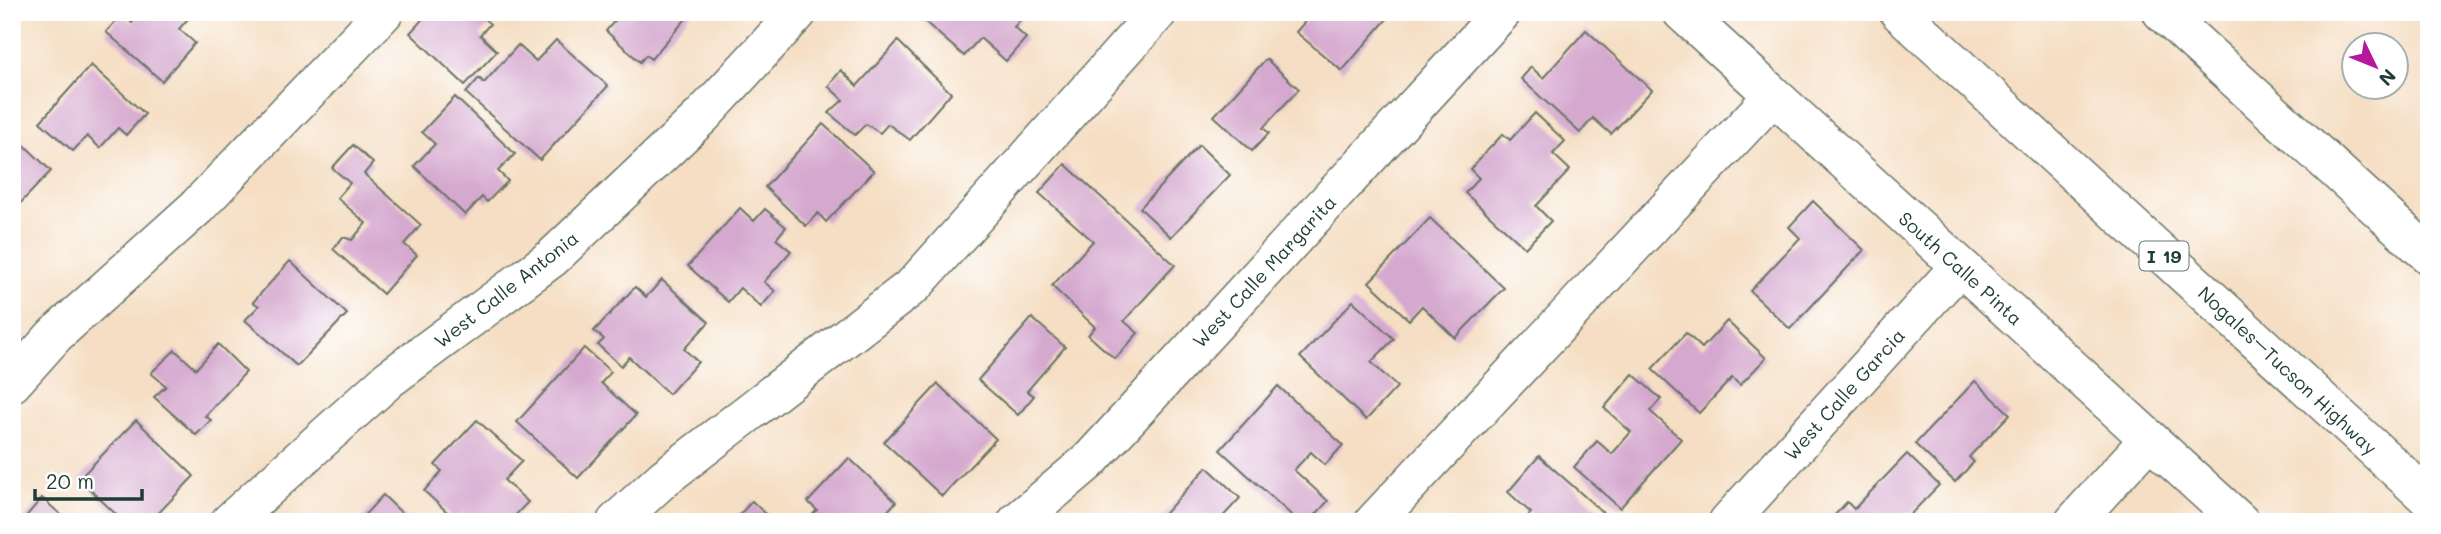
<svg xmlns="http://www.w3.org/2000/svg" width="2441" height="534" font-family="Mali,sans-serif">
	<rect width="100%" height="100%" fill="#fff"/>
	<filter id="ink" filterUnits="userSpaceOnUse"><feTurbulence type="fractalNoise" baseFrequency=".0143" numOctaves="2"/><feDisplacementMap in="SourceGraphic" scale="14" xChannelSelector="R" yChannelSelector="G"/><feConvolveMatrix kernelMatrix="1 2 1 2 8 2 1 2 1" color-interpolation-filters="sRGB"/></filter>
	<filter id="wash" filterUnits="userSpaceOnUse"><feTurbulence type="fractalNoise" baseFrequency=".00686" numOctaves="4" result="noise"/><feDisplacementMap in="SourceGraphic" scale="28" xChannelSelector="R" yChannelSelector="G"/><feGaussianBlur stdDeviation="1.57" result="paint"/><feColorMatrix in="noise" values="0 0 0 0 0 0 0 0 0 0 0 0 0 0 0 0 0 1.4 0 .05"/><feComposite in="paint" operator="in"/></filter>
	<g filter="url(#wash)">
		<rect width="100%" height="100%" fill="#f5dec3"/>
		<g id="blocks">
			<g fill="#d5a9cf">
				<polygon points="141,12 194,12 179,29 195,43 162,81 106,32 122,14 132,23"/>
				<polygon points="429,12 477,12 490,24 480,35 497,51 465,85 410,33"/>
				<polygon points="612,12 692,12 651,59 646,55 640,62 606,31 618,17"/>
				<polygon points="930,12 1027,12 1014,27 1026,38 1006,61 980,38 964,56 923,20"/>
				<polygon points="1303,12 1393,12 1342,71 1296,32 1309,17"/>
				<polygon points="1586,30 1652,90 1611,134 1593,118 1580,133 1521,79 1531,67 1543,78"/>
				<polygon points="556,40 608,86 540,160 466,93 479,78 484,83 518,45 536,61"/>
				<polygon points="898,41 951,93 910,140 888,124 880,133 866,124 855,135 829,113 843,100 828,86 841,70 857,86"/>
				<polygon points="1266,59 1299,89 1263,128 1269,133 1252,151 1214,116"/>
				<polygon points="91,65 145,114 126,135 118,128 100,148 87,136 73,151 40,122"/>
				<polygon points="455,97 515,154 498,171 508,181 487,202 482,197 465,215 414,166 435,144 422,132"/>
				<polygon points="1535,113 1565,141 1553,154 1570,170 1536,206 1551,221 1525,248 1465,193 1479,178 1470,169 1503,134 1510,140"/>
				<polygon points="823,124 874,171 826,222 818,213 806,226 765,187"/>
				<polygon points="12,133 51,171 12,212"/>
				<polygon points="353,145 373,163 364,174 421,225 404,244 417,255 383,294 333,249 343,237 352,240 366,223 337,198 350,183 332,168"/>
				<polygon points="1199,145 1230,175 1171,237 1140,208"/>
				<polygon points="1065,164 1175,265 1124,321 1138,333 1115,359 1088,335 1095,327 1052,286 1093,241 1039,193"/>
				<polygon points="1813,201 1864,250 1790,329 1750,291 1800,238 1789,227"/>
				<polygon points="740,208 754,221 765,209 786,227 776,239 791,251 764,282 775,291 761,307 740,288 728,302 688,266"/>
				<polygon points="1430,218 1504,288 1455,338 1422,306 1409,320 1369,282"/>
				<polygon points="290,261 347,314 297,366 245,320 259,306 253,302"/>
				<polygon points="662,280 709,322 684,349 698,362 669,394 629,357 621,366 598,345 604,339 594,331 635,287 646,297"/>
				<polygon points="1353,301 1394,339 1371,362 1397,387 1366,420 1300,357"/>
				<polygon points="1032,318 1065,347 1027,391 1034,396 1018,415 978,380"/>
				<polygon points="1727,321 1766,358 1740,385 1732,378 1699,413 1652,369 1686,333 1702,348"/>
				<polygon points="218,344 246,372 205,416 211,420 196,435 154,397 166,386 151,373 175,350 196,369"/>
				<polygon points="584,348 611,372 601,383 636,415 578,478 517,422"/>
				<polygon points="1633,374 1661,399 1650,411 1681,439 1620,508 1574,467 1597,441 1612,454 1631,432 1604,408"/>
				<polygon points="1975,381 2010,414 1969,457 1974,462 1955,482 1915,444"/>
				<polygon points="938,384 996,439 942,496 884,442"/>
				<polygon points="1278,386 1343,445 1325,465 1311,452 1294,470 1328,501 1309,522 1299,522 1220,450"/>
				<polygon points="136,420 194,476 150,522 124,522 79,479"/>
				<polygon points="477,420 522,461 504,480 528,502 509,522 471,522 462,513 456,520 424,491 442,471 435,465"/>
				<polygon points="1907,454 1939,485 1903,522 1837,522 1832,518 1847,502 1854,509"/>
				<polygon points="1539,456 1610,519 1608,522 1523,522 1531,513 1508,492"/>
				<polygon points="849,458 896,502 884,515 892,522 806,522 817,510 808,502"/>
				<polygon points="1207,467 1240,498 1218,522 1157,522"/>
				<polygon points="383,495 411,522 358,522"/>
				<polygon points="42,498 69,522 21,522"/>
				<polygon points="752,501 772,520 771,522 733,522"/>
			</g>
		</g>
	</g>
	<g filter="url(#ink)">
		<use href="#blocks" fill-opacity="0" stroke="#6a7566" stroke-width="2"/>
		<g fill="none" stroke-linecap="round" stroke-linejoin="round">
			<g stroke="#6a7566" stroke-width="41">
				<g id="minor">
					<polyline points="1682,12 2240,522"/>
					<polyline points="12,383 55,335 197,207 384,12"/>
					<polyline points="230,522 389,379 552,258 702,116 798,12"/>
					<polyline points="616,522 664,478 914,285 1158,12"/>
					<polyline points="1017,522 1089,461 1502,12"/>
					<polyline points="1374,522 1773,96"/>
					<polyline points="1728,522 1959,267"/>
					<polyline points="2074,522 2149,439"/>
				</g>
			</g>
			<g stroke="#6a7566" stroke-width="41">
				<g id="highway">
					<polyline points="1899,12 2429,499"/>
					<polyline points="2162,12 2429,255"/>
				</g>
			</g>
			<use href="#minor" stroke="#fff" stroke-width="38"/>
			<use href="#highway" stroke="#fff" stroke-width="38"/>
		</g>
	</g>
	<g text-anchor="middle" dominant-baseline="central" stroke-width="5" stroke-linejoin="round" paint-order="stroke">
		<rect fill="#fff" stroke="#627771" stroke-width="2" x="2139.5" y="241.5" width="49" height="29" rx="5"/>
		<g font-size="18" font-weight="bold" fill="#1f3d34">
			<text x="2164" y="256">I 19</text>
		</g>
		<g font-size="19" fill="#1f3d34" stroke="#fff">
			<text transform="translate(1961 268) rotate(42)">South Calle Pinta</text>
			<text transform="translate(1264 271) rotate(-47)">West Calle Margarita</text>
			<text transform="translate(506 289) rotate(-38)">West Calle Antonia</text>
			<text transform="translate(2288 370) rotate(43)">Nogales–Tucson Highway</text>
			<text transform="translate(1844 394) rotate(-48)">West Calle Garcia</text>
		</g>
	</g>
	<rect width="2441" height="534" fill="none" stroke="#fff" stroke-width="42"/>
	<g transform="translate(2375 66) rotate(133)"><circle r="33" fill="#ffffff" stroke="#a5b1ae" stroke-width="2"/>
	<path d="M0-5L12 26L0 18L-12 26Z" fill="#b5179e"/>
	<text y="-10" font-size="19" font-weight="bold" text-anchor="middle" fill="#1f3d34">N</text>
	</g>
	<path d="M35 489v10h107v-10" fill="none" stroke="#1f3d34" stroke-width="3.5"/>
	<text x="46" y="489" font-size="21" fill="#1f3d34" stroke="#ffffff" stroke-width="5" paint-order="stroke">20 m</text>
</svg>
